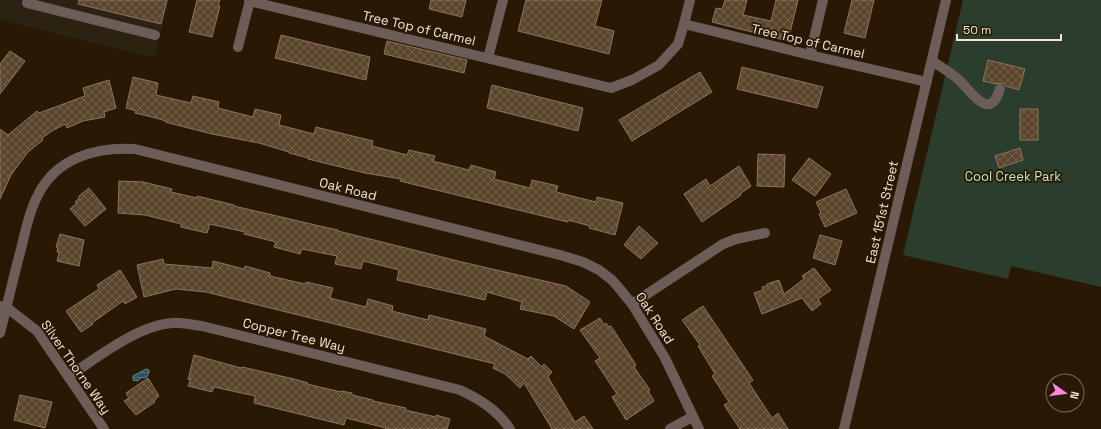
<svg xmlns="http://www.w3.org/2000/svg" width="1101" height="429" font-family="'Space Grotesk',sans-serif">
	<defs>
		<pattern id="water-rules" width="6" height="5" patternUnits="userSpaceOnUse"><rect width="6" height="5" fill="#2c565e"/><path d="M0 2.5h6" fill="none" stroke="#4b6e74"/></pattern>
		<pattern id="building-cross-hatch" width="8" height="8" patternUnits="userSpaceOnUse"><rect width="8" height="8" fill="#5b452c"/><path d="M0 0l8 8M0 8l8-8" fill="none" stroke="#73604a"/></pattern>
	</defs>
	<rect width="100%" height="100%" fill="#291804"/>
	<polygon fill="#2b2212" points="0,0 169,0 154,58 0,20"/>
	<polygon fill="#2b3d2d" points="963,0 1101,0 1101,287 1011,266 1008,279 903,255"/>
	<polygon fill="url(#water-rules)" stroke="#678183" points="146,369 149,370 149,372 147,377 141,378 138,381 133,380 133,376"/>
	<g fill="url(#building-cross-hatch)" stroke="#8a755d">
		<polygon points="79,0 167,0 161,24 78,4"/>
		<polygon points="197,0 220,0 218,6 220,6 212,37 189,32"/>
		<polygon points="431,0 466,0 462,17 429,9"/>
		<polygon points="526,0 602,0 595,26 614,31 609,54 518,31"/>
		<polygon points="725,0 747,0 743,15 771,21 776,0 798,0 788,41 712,22 716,8 722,9"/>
		<polygon points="852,0 874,0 865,38 844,33"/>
		<polygon points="281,35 370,57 366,80 275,58"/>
		<polygon points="387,41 467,60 464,73 384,54"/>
		<polygon points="10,51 25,61 0,94 0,64"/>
		<polygon points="988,60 1025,69 1019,90 1006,86 1002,83 996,84 983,81"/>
		<polygon points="742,67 823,87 817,108 737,89"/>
		<polygon points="700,72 712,92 632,141 619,120"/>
		<polygon points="133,77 158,83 156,95 191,103 193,96 219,102 218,108 253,117 255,109 281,115 279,125 314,134 316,127 373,141 372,146 407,155 409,150 435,156 433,161 469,170 471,165 496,172 494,179 530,188 532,180 558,186 556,192 596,202 597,197 623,203 615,235 589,228 590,226 568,220 568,222 555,219 432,189 400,181 401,179 365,173 308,159 308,158 289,153 289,152 259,143 212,134 165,122 166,121 156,118 135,113 136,111 126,108"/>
		<polygon points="109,80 116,108 104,112 105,117 83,121 67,128 65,124 52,131 42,138 43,140 28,152 11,175 0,199 0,129 8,135 37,111 39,113 85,96 83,88"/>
		<polygon points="492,85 583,108 578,131 487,108"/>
		<rect x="1020" y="109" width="18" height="31"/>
		<polygon points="1020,148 1023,160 999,168 995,156"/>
		<polygon points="758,154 785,155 784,187 757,186"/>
		<polygon points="809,158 831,174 815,196 792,180"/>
		<polygon points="739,166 751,186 740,194 741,195 702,222 684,194 706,179 710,186"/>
		<polygon points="119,181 143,182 172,189 171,192 197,198 197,196 234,205 234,206 324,227 338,230 338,231 466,263 566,286 590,302 574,329 554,316 520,309 522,302 487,292 485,300 397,280 399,270 363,261 361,269 335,264 337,256 302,249 300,254 274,247 276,242 244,234 245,232 210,224 207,233 181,227 181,224 145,215 118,213"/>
		<polygon points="89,188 106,209 85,226 70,209 77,203 75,202 79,198 79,196"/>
		<polygon points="846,189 857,213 825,227 819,214 821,212 816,202"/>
		<polygon points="639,226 658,243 641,259 624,245"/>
		<polygon points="60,234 84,240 79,266 57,261 59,253 57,252 58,247 56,247"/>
		<polygon points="820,235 842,241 835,265 813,258"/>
		<polygon points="163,259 164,264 212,268 213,261 244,269 245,266 270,273 270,276 305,284 306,282 333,288 330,298 366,307 368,299 393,306 392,311 428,320 429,315 486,329 484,336 528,359 531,356 542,367 544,364 552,372 548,377 575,422 584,416 593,429 552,429 524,383 520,388 505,374 493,368 495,364 206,292 176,289 144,297 137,265"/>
		<polygon points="814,268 831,290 818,299 821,304 812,311 802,298 762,314 754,293 763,290 762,287 767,286 767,284 779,280 784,294 804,279 802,276"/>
		<polygon points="120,270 137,297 125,304 123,301 92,323 93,324 81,332 66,311 99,289 97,285"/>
		<polygon points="703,306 753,380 749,383 772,418 778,413 788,429 740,429 724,405 729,402 712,376 715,374 698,346 700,345 682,320"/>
		<polygon points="600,318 604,325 606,323 609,327 611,326 636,365 634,367 650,390 648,391 654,401 626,420 612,397 617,394 595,361 600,358 580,330"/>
		<polygon points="194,355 241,368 242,367 294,379 308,383 307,384 341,392 341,391 352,393 352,395 373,400 373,401 406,408 405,410 436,417 436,415 450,419 447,429 385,429 386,428 346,418 344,425 254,403 255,396 214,387 212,392 188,386 191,378 188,380"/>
		<polygon points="148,378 159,396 154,401 155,402 136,415 124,401 129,398 126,393"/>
		<polygon points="20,395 52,402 45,428 14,420"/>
	</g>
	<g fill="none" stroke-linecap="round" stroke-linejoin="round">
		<g stroke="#6d5d59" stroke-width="10">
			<polyline points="28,0 27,3 155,35"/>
			<polyline points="249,1 611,88 632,80 659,65 678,44 684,24 690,0"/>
			<polyline points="684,24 810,55 927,82"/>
			<polyline points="238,47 250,0"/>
			<polyline points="810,55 823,0"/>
			<polyline points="488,58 503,0"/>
			<path d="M932,61C941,67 952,73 960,81C972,93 990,122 1000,89"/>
			<polyline points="632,304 723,244 736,239 765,233"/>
			<polyline points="0,306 6,307 37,331 104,429"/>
			<path d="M0,333C7,306 13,279 20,253C25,234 28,214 37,197C55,158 95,147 135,149L560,255L583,262L599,270L612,280L619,288L632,304L665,358L699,429"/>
			<path d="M69,376C97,358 138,325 172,323C181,322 192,325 202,326L460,390C481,400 497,410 510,429"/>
			<polyline points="670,429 692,417"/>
			<polyline points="844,429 946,0"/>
		</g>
	</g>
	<g text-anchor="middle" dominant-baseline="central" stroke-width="3.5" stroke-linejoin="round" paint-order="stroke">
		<g font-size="13" fill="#f2e6d9" stroke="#291804">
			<text transform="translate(419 28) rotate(13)">Tree Top of Carmel</text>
			<text transform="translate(808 41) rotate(13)">Tree Top of Carmel</text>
			<text transform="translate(348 189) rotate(14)">Oak Road</text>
			<text transform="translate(882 212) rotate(-77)">East 151st Street</text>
			<text transform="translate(655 318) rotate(57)">Oak Road</text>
			<text transform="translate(294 335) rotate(14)">Copper Tree Way</text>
			<text transform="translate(76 367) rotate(55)">Silver Thorne Way</text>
		</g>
		<g font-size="13" fill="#baecc0" stroke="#291804">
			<text x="1013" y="176">Cool Creek Park</text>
		</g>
	</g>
	<g transform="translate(1065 393) rotate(104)"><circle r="19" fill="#291804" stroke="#796a59"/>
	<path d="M0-3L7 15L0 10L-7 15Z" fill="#fe86e0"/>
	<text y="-6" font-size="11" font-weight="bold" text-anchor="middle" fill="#f2e6d9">N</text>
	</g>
	<path d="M957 34v6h104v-6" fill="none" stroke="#f2e6d9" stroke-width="2"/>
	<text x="963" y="34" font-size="12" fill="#f2e6d9" stroke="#291804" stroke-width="3" paint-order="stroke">50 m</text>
</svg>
